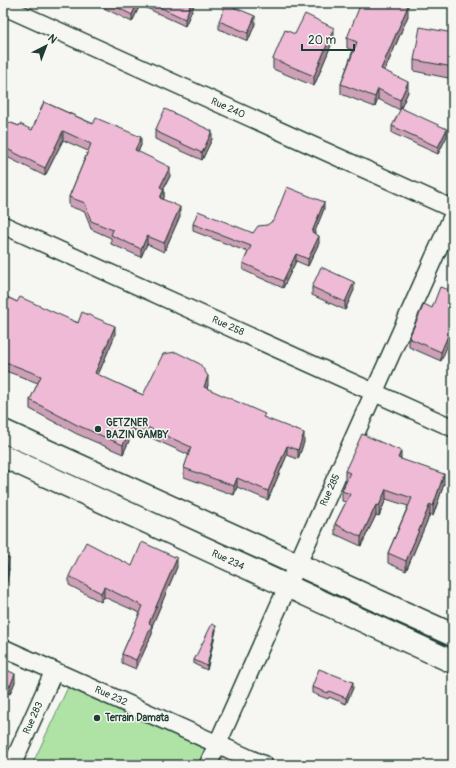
<svg xmlns="http://www.w3.org/2000/svg" width="456" height="768" font-family="Pangolin,sans-serif">
	<rect width="100%" height="100%" fill="#f6f6f2"/>
	<filter id="ink" filterUnits="userSpaceOnUse"><feTurbulence type="fractalNoise" baseFrequency=".025" numOctaves="2"/><feDisplacementMap in="SourceGraphic" scale="8" xChannelSelector="R" yChannelSelector="G"/><feConvolveMatrix kernelMatrix="1 2 1 2 8 2 1 2 1" color-interpolation-filters="sRGB"/></filter>
	<g filter="url(#ink)">
		<polygon fill="#afe3a5" stroke="#67906c" points="69,685 209,750 203,765 32,765"/>
		<g fill="none" stroke-linecap="round" stroke-linejoin="round">
			<g stroke="#1f3d34" stroke-width="20">
				<g id="minor">
					<polyline points="3,6 453,209"/>
					<polyline points="3,225 453,428"/>
					<polyline points="3,648 264,765"/>
					<polyline points="12,765 54,671"/>
					<polyline points="208,765 453,215"/>
				</g>
			</g>
			<g stroke="#1f3d34" stroke-width="25">
				<g id="secondary">
					<polyline points="3,431 453,635"/>
					<polyline points="3,456 453,662"/>
				</g>
			</g>
			<use href="#minor" stroke="#f6f6f2" stroke-width="17"/>
			<use href="#secondary" stroke="#f6f6f2" stroke-width="22"/>
		</g>
		<g fill="#cea0b7" stroke="#1f3d34">
			<polygon points="94,3 195,3 185,26 140,5 132,22"/>
			<polygon points="408,16 385,70 408,92 400,110 378,99 375,107 341,94 341,84 353,50 347,48 347,38"/>
			<polygon points="219,21 255,24 248,41 219,29"/>
			<polygon points="453,33 453,79 414,71 414,60"/>
			<polygon points="295,34 334,38 314,86 273,69 273,59"/>
			<polygon points="44,102 141,145 138,152 170,176 164,188 164,197 163,200 180,216 164,252 147,244 141,257 111,244 111,238 91,229 85,212 69,206 69,197 88,151 63,140 45,176 3,155 3,120 19,126 32,130"/>
			<polygon points="392,126 447,136 438,154 392,133"/>
			<polygon points="155,131 212,139 202,160 155,139"/>
			<polygon points="324,209 314,233 319,243 308,266 296,261 283,288 243,270 243,263 248,252 193,231 193,224 253,233 267,225"/>
			<polygon points="312,287 354,290 345,310 312,295"/>
			<polygon points="453,291 441,361 409,347 409,338 432,308"/>
			<polygon points="3,295 17,302 115,335 98,375 143,395 208,385 207,389 265,418 304,442 298,459 287,455 268,500 237,487 234,495 184,477 184,468 189,455 134,430 123,454 77,434 30,409 30,400 38,383 3,370"/>
			<polygon points="401,459 444,484 433,516 430,514 406,571 388,563 388,553 408,506 386,499 379,516 376,515 361,546 335,534 335,524 346,502 342,501 342,491 346,481 345,481 345,471"/>
			<polygon points="3,557 9,569 6,586 3,585"/>
			<polygon points="132,566 177,567 152,626 152,634 136,669 122,663 122,654 140,613 104,597 101,602 69,585 69,576"/>
			<polygon points="216,630 207,670 194,664 194,660"/>
			<polygon points="3,668 15,682 10,694 3,691"/>
			<polygon points="312,687 353,688 346,704 329,697 328,699 312,693"/>
		</g>
		<g fill="#a78295" stroke="#1f3d34">
			<polygon points="137,3 140,3 140,5 132,22 132,15"/>
			<polygon points="191,3 195,3 185,26 185,19"/>
			<polygon points="408,6 408,16 381,79 381,69"/>
			<polygon points="255,16 255,24 248,41 248,33"/>
			<polygon points="334,28 334,38 314,86 314,76"/>
			<polygon points="408,82 408,92 400,110 400,100"/>
			<polygon points="378,89 378,99 375,107 375,97"/>
			<polygon points="447,129 447,136 438,154 438,147"/>
			<polygon points="63,131 63,140 45,176 45,168"/>
			<polygon points="212,131 212,139 202,160 202,153"/>
			<polygon points="141,137 141,145 135,159 135,150"/>
			<polygon points="170,167 170,176 160,195 160,187"/>
			<polygon points="164,189 164,197 160,207 160,198"/>
			<polygon points="324,202 324,209 312,239 312,232"/>
			<polygon points="180,207 180,216 164,252 164,243"/>
			<polygon points="147,236 147,244 141,257 141,249"/>
			<polygon points="319,236 319,243 308,266 308,259"/>
			<polygon points="296,254 296,261 283,288 283,281"/>
			<polygon points="354,282 354,290 345,310 345,302"/>
			<polygon points="453,324 453,333 441,361 441,352"/>
			<polygon points="115,326 115,335 95,382 95,373"/>
			<polygon points="208,376 208,385 204,396 204,387"/>
			<polygon points="134,421 134,430 123,454 123,445"/>
			<polygon points="304,433 304,442 298,459 298,450"/>
			<polygon points="287,446 287,455 268,500 268,491"/>
			<polygon points="401,451 401,461 398,458"/>
			<polygon points="444,474 444,484 433,516 433,506"/>
			<polygon points="237,478 237,487 234,495 234,486"/>
			<polygon points="386,489 386,499 379,516 379,506"/>
			<polygon points="430,504 430,514 406,571 406,561"/>
			<polygon points="376,505 376,515 361,546 361,537"/>
			<polygon points="9,558 9,569 6,586 6,575"/>
			<polygon points="177,558 177,567 152,626 152,634 136,669 136,660 149,623"/>
			<polygon points="104,587 104,597 101,602 101,593"/>
			<polygon points="216,626 216,630 207,670 207,666"/>
			<polygon points="15,674 15,682 10,694 10,686"/>
			<polygon points="353,682 353,688 346,704 346,698"/>
		</g>
		<g fill="#efbad5" stroke="#1f3d34">
			<polygon points="109,3 137,3 132,15"/>
			<polygon points="151,3 191,3 185,19"/>
			<polygon points="361,3 401,3 408,6 381,69 408,82 400,100 378,89 375,97 341,84 357,42 347,38"/>
			<polygon points="226,4 255,16 248,33 219,21"/>
			<polygon points="305,14 334,28 314,76 273,59 285,30 295,34"/>
			<polygon points="420,27 453,33 453,67 414,60"/>
			<polygon points="44,102 93,124 96,118 141,137 135,150 170,167 160,187 164,189 160,198 180,207 164,243 147,236 141,249 111,235 113,230 91,221 85,203 69,197 91,144 63,131 45,168 3,147 3,120 19,126 20,124 32,130"/>
			<polygon points="401,108 447,129 438,147 392,126"/>
			<polygon points="165,109 212,131 202,153 155,131"/>
			<polygon points="287,187 324,202 312,232 319,236 308,259 296,254 283,281 243,263 251,246 193,224 198,211 253,233 258,226 267,225 274,220"/>
			<polygon points="321,267 354,282 345,302 312,287"/>
			<polygon points="440,287 453,291 453,324 441,352 409,338 424,304 432,308"/>
			<polygon points="3,295 17,302 20,297 78,323 82,312 115,326 95,373 143,395 163,354 176,352 200,364 208,376 204,387 265,414 263,417 304,433 298,450 287,446 268,491 237,478 234,486 184,468 191,447 134,421 123,445 77,425 30,400 41,376 3,361"/>
			<polygon points="362,434 401,451 398,458 444,474 433,506 430,504 406,561 388,553 412,498 386,489 379,506 376,505 361,537 335,524 350,494 342,491 350,473 345,471"/>
			<polygon points="86,542 132,566 142,542 177,558 149,623 152,625 136,660 122,654 143,606 104,587 101,593 69,576"/>
			<polygon points="3,557 9,558 6,575 3,575"/>
			<polygon points="212,624 216,626 207,666 194,660"/>
			<polygon points="3,668 15,674 10,686 3,683"/>
			<polygon points="319,669 353,682 346,698 329,691 328,693 312,687"/>
		</g>
	</g>
	<g fill="#1f3d34" stroke="#f6f6f2" stroke-width="1.5">
		<circle cx="98" cy="429" r="4"/>
		<circle cx="97" cy="718" r="4"/>
	</g>
	<g text-anchor="middle" dominant-baseline="central" stroke-width="3" stroke-linejoin="round" paint-order="stroke">
		<g font-size="10" fill="#1f3d34" stroke="#f6f6f2">
			<text transform="translate(228 108) rotate(24)">Rue 240</text>
			<text transform="translate(228 326) rotate(24)">Rue 258</text>
			<text transform="translate(330 490) rotate(-66)">Rue 285</text>
			<text transform="translate(228 560) rotate(25)">Rue 234</text>
			<text transform="translate(111 696) rotate(24)">Rue 232</text>
			<text transform="translate(33 718) rotate(-66)">Rue 283</text>
		</g>
		<g font-size="10" font-weight="bold" fill="#1f3d34" stroke="#f6f6f2" text-anchor="start">
			<text x="106" y="423">GETZNER<tspan x="106" dy="12">BAZIN GAMBY</tspan></text>
			<text x="105" y="718">Terrain Damata</text>
		</g>
	</g>
	<rect width="456" height="768" fill="none" stroke="#f6f6f2" stroke-width="16"/>
	<rect x="8" y="8" width="440" height="752" fill="none" stroke="#1f3d34" stroke-width="1.5" filter="url(#ink)"/>
	<g transform="translate(46 46) rotate(42)" stroke="#f6f6f2" stroke-width="3" paint-order="stroke">
	<path d="M0-3L7 15L0 10L-7 15Z" fill="#1f3d34"/>
	<text y="-6" font-size="11" font-weight="bold" text-anchor="middle" fill="#1f3d34">N</text>
	</g>
	<path d="M302 44v6h52v-6" fill="none" stroke="#1f3d34" stroke-width="2"/>
	<text x="308" y="44" font-size="12" fill="#1f3d34" stroke="#f6f6f2" stroke-width="3" paint-order="stroke">20 m</text>
</svg>
